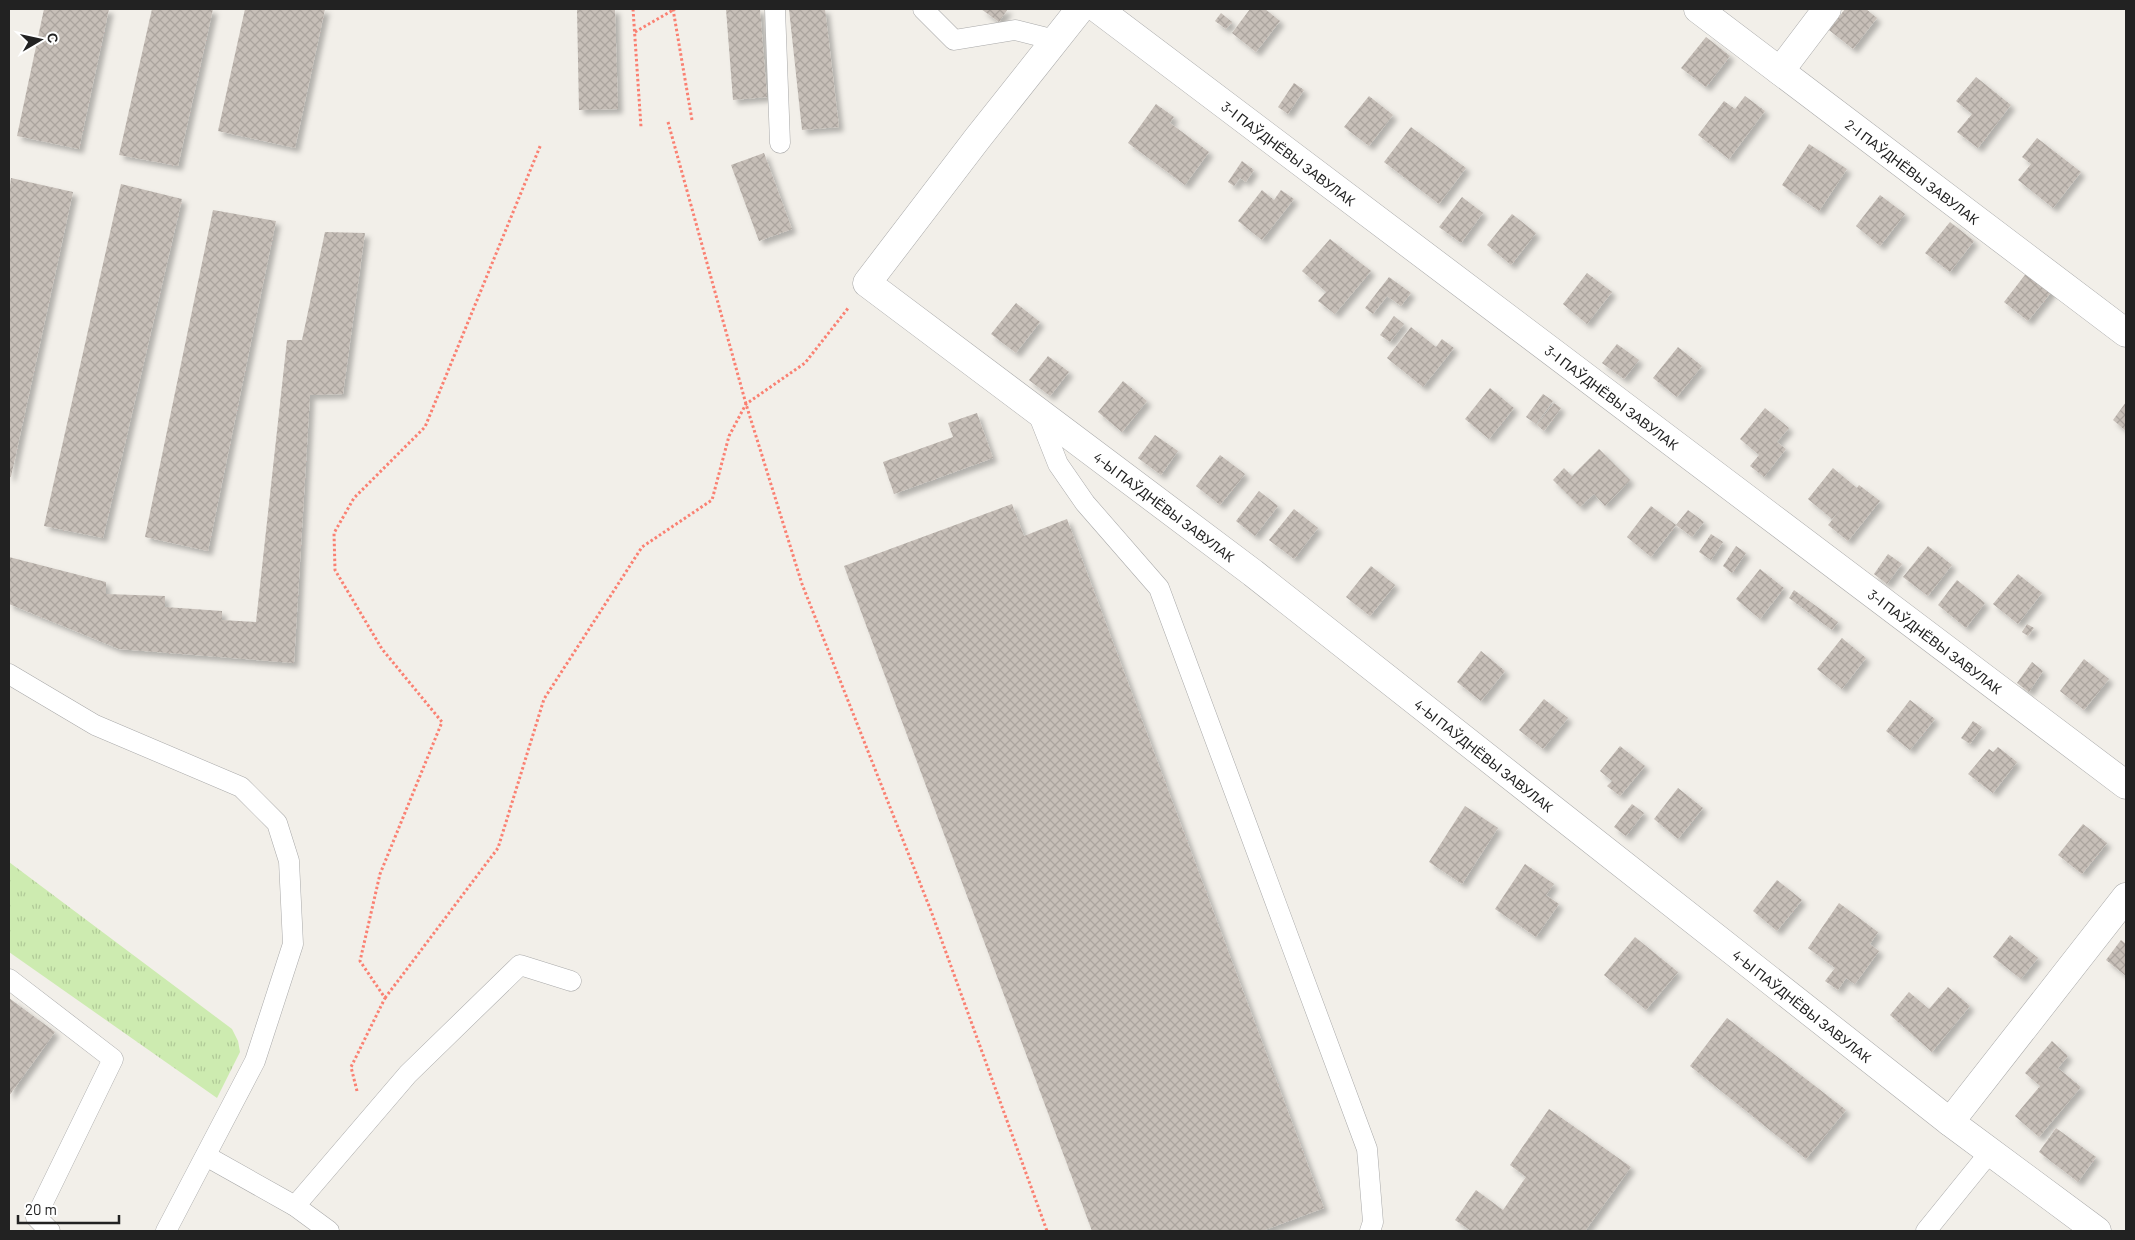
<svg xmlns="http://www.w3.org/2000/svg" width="2135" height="1240" font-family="Barlow,sans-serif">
	<defs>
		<pattern id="grass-tufts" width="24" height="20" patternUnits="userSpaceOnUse" patternTransform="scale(1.25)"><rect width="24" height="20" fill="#cdebb0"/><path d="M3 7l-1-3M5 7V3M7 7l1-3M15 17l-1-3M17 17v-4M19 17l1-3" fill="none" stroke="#b0c997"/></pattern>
		<pattern id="building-cross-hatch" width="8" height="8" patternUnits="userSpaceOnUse" patternTransform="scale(1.25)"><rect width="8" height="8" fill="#c7bfb8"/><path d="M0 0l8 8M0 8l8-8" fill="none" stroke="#aba49e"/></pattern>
		<filter id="shadow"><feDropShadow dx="4.5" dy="4.5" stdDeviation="2.5" flood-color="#0004"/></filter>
	</defs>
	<rect width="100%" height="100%" fill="#f2efe9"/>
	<polygon fill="url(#grass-tufts)" points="9,862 232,1029 238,1041 240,1052 217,1098 9,952"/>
	<g fill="url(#building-cross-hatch)" filter="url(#shadow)">
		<polygon points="44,9 109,9 79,149 17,136"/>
		<polygon points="152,9 213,9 178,166 119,155"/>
		<polygon points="245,9 325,9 295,148 218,131"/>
		<polygon points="577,9 615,9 618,109 579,110"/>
		<polygon points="726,9 760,9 767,97 733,100"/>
		<polygon points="789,9 825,9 839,127 802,130"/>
		<polygon points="981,9 1008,9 999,22"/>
		<polygon points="1250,9 1265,9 1280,21 1256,52 1232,33"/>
		<polygon points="1845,9 1866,9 1877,18 1853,49 1829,30"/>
		<polygon points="1221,13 1232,22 1226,29 1215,21"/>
		<polygon points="1706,37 1730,56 1706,87 1681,68"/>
		<polygon points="1976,77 2011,105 1978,148 1957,132 1972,114 1956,101"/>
		<polygon points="1294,83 1304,90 1288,114 1278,107"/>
		<polygon points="1369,96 1393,115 1369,146 1344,127"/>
		<polygon points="1745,96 1765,111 1729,159 1698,135 1724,101 1735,109"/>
		<polygon points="1156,104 1174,117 1170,123 1209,152 1185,185 1128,143"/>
		<polygon points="1411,127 1466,168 1439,204 1384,162"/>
		<polygon points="2037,138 2081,172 2053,208 2018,180 2031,164 2022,157"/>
		<polygon points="1809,144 1847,169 1819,211 1782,185"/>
		<polygon points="764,153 792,229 759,241 731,165"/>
		<polygon points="1242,161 1254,170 1246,182 1240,178 1234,186 1228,182"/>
		<polygon points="11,178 73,192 11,477 9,477 9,192"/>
		<polygon points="121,184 182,199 103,538 44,526"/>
		<polygon points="1262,190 1274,200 1281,190 1294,199 1262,240 1238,221"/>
		<polygon points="1880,195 1905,214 1880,246 1856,226"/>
		<polygon points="1462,197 1483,213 1461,243 1439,227"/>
		<polygon points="213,210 276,221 208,551 145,537"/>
		<polygon points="1512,214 1536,233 1511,265 1487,245"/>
		<polygon points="1950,222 1974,241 1950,272 1925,253"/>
		<polygon points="325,232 365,233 343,394 310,395 294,663 119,649 9,604 9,557 106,582 106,594 165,596 165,607 222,611 222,620 256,622 287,340 302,340"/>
		<polygon points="1330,239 1371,271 1335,314 1318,301 1326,292 1302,271"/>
		<polygon points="2028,271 2053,290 2028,321 2004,302"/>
		<polygon points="1587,273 1612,292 1587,324 1563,304"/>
		<polygon points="1389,277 1411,293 1401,306 1387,296 1373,314 1365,308"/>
		<polygon points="1016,303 1040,322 1016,353 991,334"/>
		<polygon points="1394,316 1404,324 1390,342 1380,335"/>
		<polygon points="1411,327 1436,347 1442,339 1454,348 1423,387 1387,358"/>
		<polygon points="1617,344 1639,360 1624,379 1602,363"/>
		<polygon points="1678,347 1702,366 1677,397 1653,378"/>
		<polygon points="1048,356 1069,372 1050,396 1029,380"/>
		<polygon points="1123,381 1147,401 1122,432 1098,412"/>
		<polygon points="1490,388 1514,408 1489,439 1465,419"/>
		<polygon points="1543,394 1553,401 1536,424 1526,417"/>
		<polygon points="2126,402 2126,431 2113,420"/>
		<polygon points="1554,403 1561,408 1544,431 1537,425"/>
		<polygon points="1765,408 1789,428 1777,442 1786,449 1764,477 1750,466 1759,455 1740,439"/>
		<polygon points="977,413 993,458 894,494 883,462 953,437 948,423"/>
		<polygon points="1155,435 1178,451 1161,475 1138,458"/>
		<polygon points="1599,449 1630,480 1605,506 1594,494 1580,507 1553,480 1564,468 1572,476"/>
		<polygon points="1220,455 1245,474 1220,505 1196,486"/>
		<polygon points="1833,468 1857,488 1859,485 1880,501 1848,541 1828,525 1844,505 1832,519 1808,499"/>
		<polygon points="1259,491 1278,506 1255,536 1236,521"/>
		<polygon points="1012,504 1024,536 1067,519 1324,1208 1262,1231 1092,1231 844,566"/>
		<polygon points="1651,506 1676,525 1651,557 1627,537"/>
		<polygon points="1294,509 1318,528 1294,559 1269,540"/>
		<polygon points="1688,510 1704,522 1692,537 1676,525"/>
		<polygon points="1711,534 1723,542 1711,560 1699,552"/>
		<polygon points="1736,546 1746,553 1732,573 1723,566"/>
		<polygon points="1928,546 1952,565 1928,596 1903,577"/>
		<polygon points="1888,554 1902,564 1887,584 1874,574"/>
		<polygon points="1371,566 1395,585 1370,616 1346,597"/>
		<polygon points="1760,569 1784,588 1760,619 1736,599"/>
		<polygon points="2018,574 2042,593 2018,624 1993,604"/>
		<polygon points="1957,580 1985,603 1966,628 1938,605"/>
		<polygon points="1794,590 1838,622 1832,630 1789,598"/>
		<polygon points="2027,624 2034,628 2028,636 2022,632"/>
		<polygon points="1842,638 1866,658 1842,689 1817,669"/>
		<polygon points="1481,651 1505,671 1481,701 1457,682"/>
		<polygon points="2084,659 2109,679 2084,710 2060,691"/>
		<polygon points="2032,662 2043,671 2029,692 2017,683"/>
		<polygon points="1544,699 1568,718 1543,749 1519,730"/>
		<polygon points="1910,700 1935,719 1910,750 1886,731"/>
		<polygon points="1973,721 1982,727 1970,744 1961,738"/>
		<polygon points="1620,746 1645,766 1620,796 1607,786 1612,781 1600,771"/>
		<polygon points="1998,747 2017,762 1993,793 1968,774 1989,749 1993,752"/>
		<polygon points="1678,788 1703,808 1678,839 1654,819"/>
		<polygon points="1632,804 1644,813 1626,836 1614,827"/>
		<polygon points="1465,806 1498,828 1462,884 1429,862"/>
		<polygon points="2083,824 2107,843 2082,874 2058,855"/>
		<polygon points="1525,864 1554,884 1546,895 1559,904 1536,937 1495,909"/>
		<polygon points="1777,880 1802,900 1777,931 1753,911"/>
		<polygon points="1839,903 1878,932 1870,944 1879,951 1855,984 1846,978 1838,990 1825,981 1835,968 1808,948"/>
		<polygon points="2010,935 2038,958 2021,979 1993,957"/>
		<polygon points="1635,937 1678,972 1646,1010 1604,975"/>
		<polygon points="2121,940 2126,944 2126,976 2106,960"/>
		<polygon points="1948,987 1970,1006 1932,1052 1890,1015 1909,992 1929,1009"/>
		<polygon points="9,998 55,1032 9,1096"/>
		<polygon points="1727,1018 1846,1110 1806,1159 1690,1066"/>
		<polygon points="2052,1041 2068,1056 2058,1068 2081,1087 2039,1137 2015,1116 2040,1086 2025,1073"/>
		<polygon points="1549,1109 1631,1167 1585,1231 1471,1231 1455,1220 1476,1190 1503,1210 1526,1177 1510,1165"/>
		<polygon points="2056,1128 2096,1157 2078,1182 2039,1152"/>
	</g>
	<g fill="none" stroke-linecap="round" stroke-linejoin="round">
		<g stroke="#a9a9a9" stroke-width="21">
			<g id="lane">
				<polyline points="775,9 780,143"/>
				<polyline points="923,9 954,40 1015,30 1055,40"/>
				<polyline points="1037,411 1058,464 1085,503 1159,588 1367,1149 1373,1222 1370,1231"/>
				<polyline points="9,674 95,725 241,787 277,823 289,861 293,944 255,1061 166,1231"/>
				<polyline points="9,979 113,1059 36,1217 50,1231"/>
				<polyline points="206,1156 295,1206 329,1231"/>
				<polyline points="295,1206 408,1074 520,965 571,981"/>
				<polyline points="1926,1231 1990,1152"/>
			</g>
		</g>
		<g stroke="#a9a9a9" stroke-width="29">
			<g id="street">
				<path id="s1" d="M1080,9L977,139L867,283L1253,573L1950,1122L2097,1231"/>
				<path id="s2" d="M1098,9L2126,785"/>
				<path id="s3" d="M1698,9L2126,333"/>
				<polyline points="1780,71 1827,9"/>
				<polyline points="1950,1122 2126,897"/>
			</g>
		</g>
		<g stroke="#fa8072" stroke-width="3" stroke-dasharray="2.5 2.5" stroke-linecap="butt">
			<polyline points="633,9 641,127"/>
			<polyline points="673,9 692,120"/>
			<polyline points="635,32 675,9"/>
			<polyline points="668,122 746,404 802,584 931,911 1047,1231"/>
			<polyline points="385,998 498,848 544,699 642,547 712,500 729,436 746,404 805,363 849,307"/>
			<polyline points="357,1091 351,1067 385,998 360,961 380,874 442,722 382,649 335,570 334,533 354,498 425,427 541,144"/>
		</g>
		<use href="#lane" stroke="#fff" stroke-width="20"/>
		<use href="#street" stroke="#fff" stroke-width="28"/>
	</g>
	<g text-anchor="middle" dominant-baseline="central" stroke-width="4" stroke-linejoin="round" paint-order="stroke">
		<g font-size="14" fill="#222" stroke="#fff">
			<text stroke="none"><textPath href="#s2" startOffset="239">3-І ПАЎДНЁВЫ ЗАВУЛАК</textPath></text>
			<text stroke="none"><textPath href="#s3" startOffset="269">2-І ПАЎДНЁВЫ ЗАВУЛАК</textPath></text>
			<text stroke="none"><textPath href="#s2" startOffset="644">3-І ПАЎДНЁВЫ ЗАВУЛАК</textPath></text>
			<text stroke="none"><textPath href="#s1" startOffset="719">4-Ы ПАЎДНЁВЫ ЗАВУЛАК</textPath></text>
			<text stroke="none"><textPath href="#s2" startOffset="1049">3-І ПАЎДНЁВЫ ЗАВУЛАК</textPath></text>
			<text stroke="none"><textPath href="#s1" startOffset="1124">4-Ы ПАЎДНЁВЫ ЗАВУЛАК</textPath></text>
			<text stroke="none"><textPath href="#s1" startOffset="1529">4-Ы ПАЎДНЁВЫ ЗАВУЛАК</textPath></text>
		</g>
	</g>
	<rect width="2135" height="1240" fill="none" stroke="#222222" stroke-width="20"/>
	<g transform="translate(40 40) rotate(81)" stroke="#ffffff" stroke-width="4" paint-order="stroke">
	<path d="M0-4L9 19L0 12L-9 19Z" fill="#222222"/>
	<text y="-8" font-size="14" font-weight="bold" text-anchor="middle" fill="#222222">С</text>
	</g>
	<path d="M18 1215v8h101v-8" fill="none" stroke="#222222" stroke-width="2.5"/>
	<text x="25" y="1215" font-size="15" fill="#222222" stroke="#ffffff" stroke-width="4" paint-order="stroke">20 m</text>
</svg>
